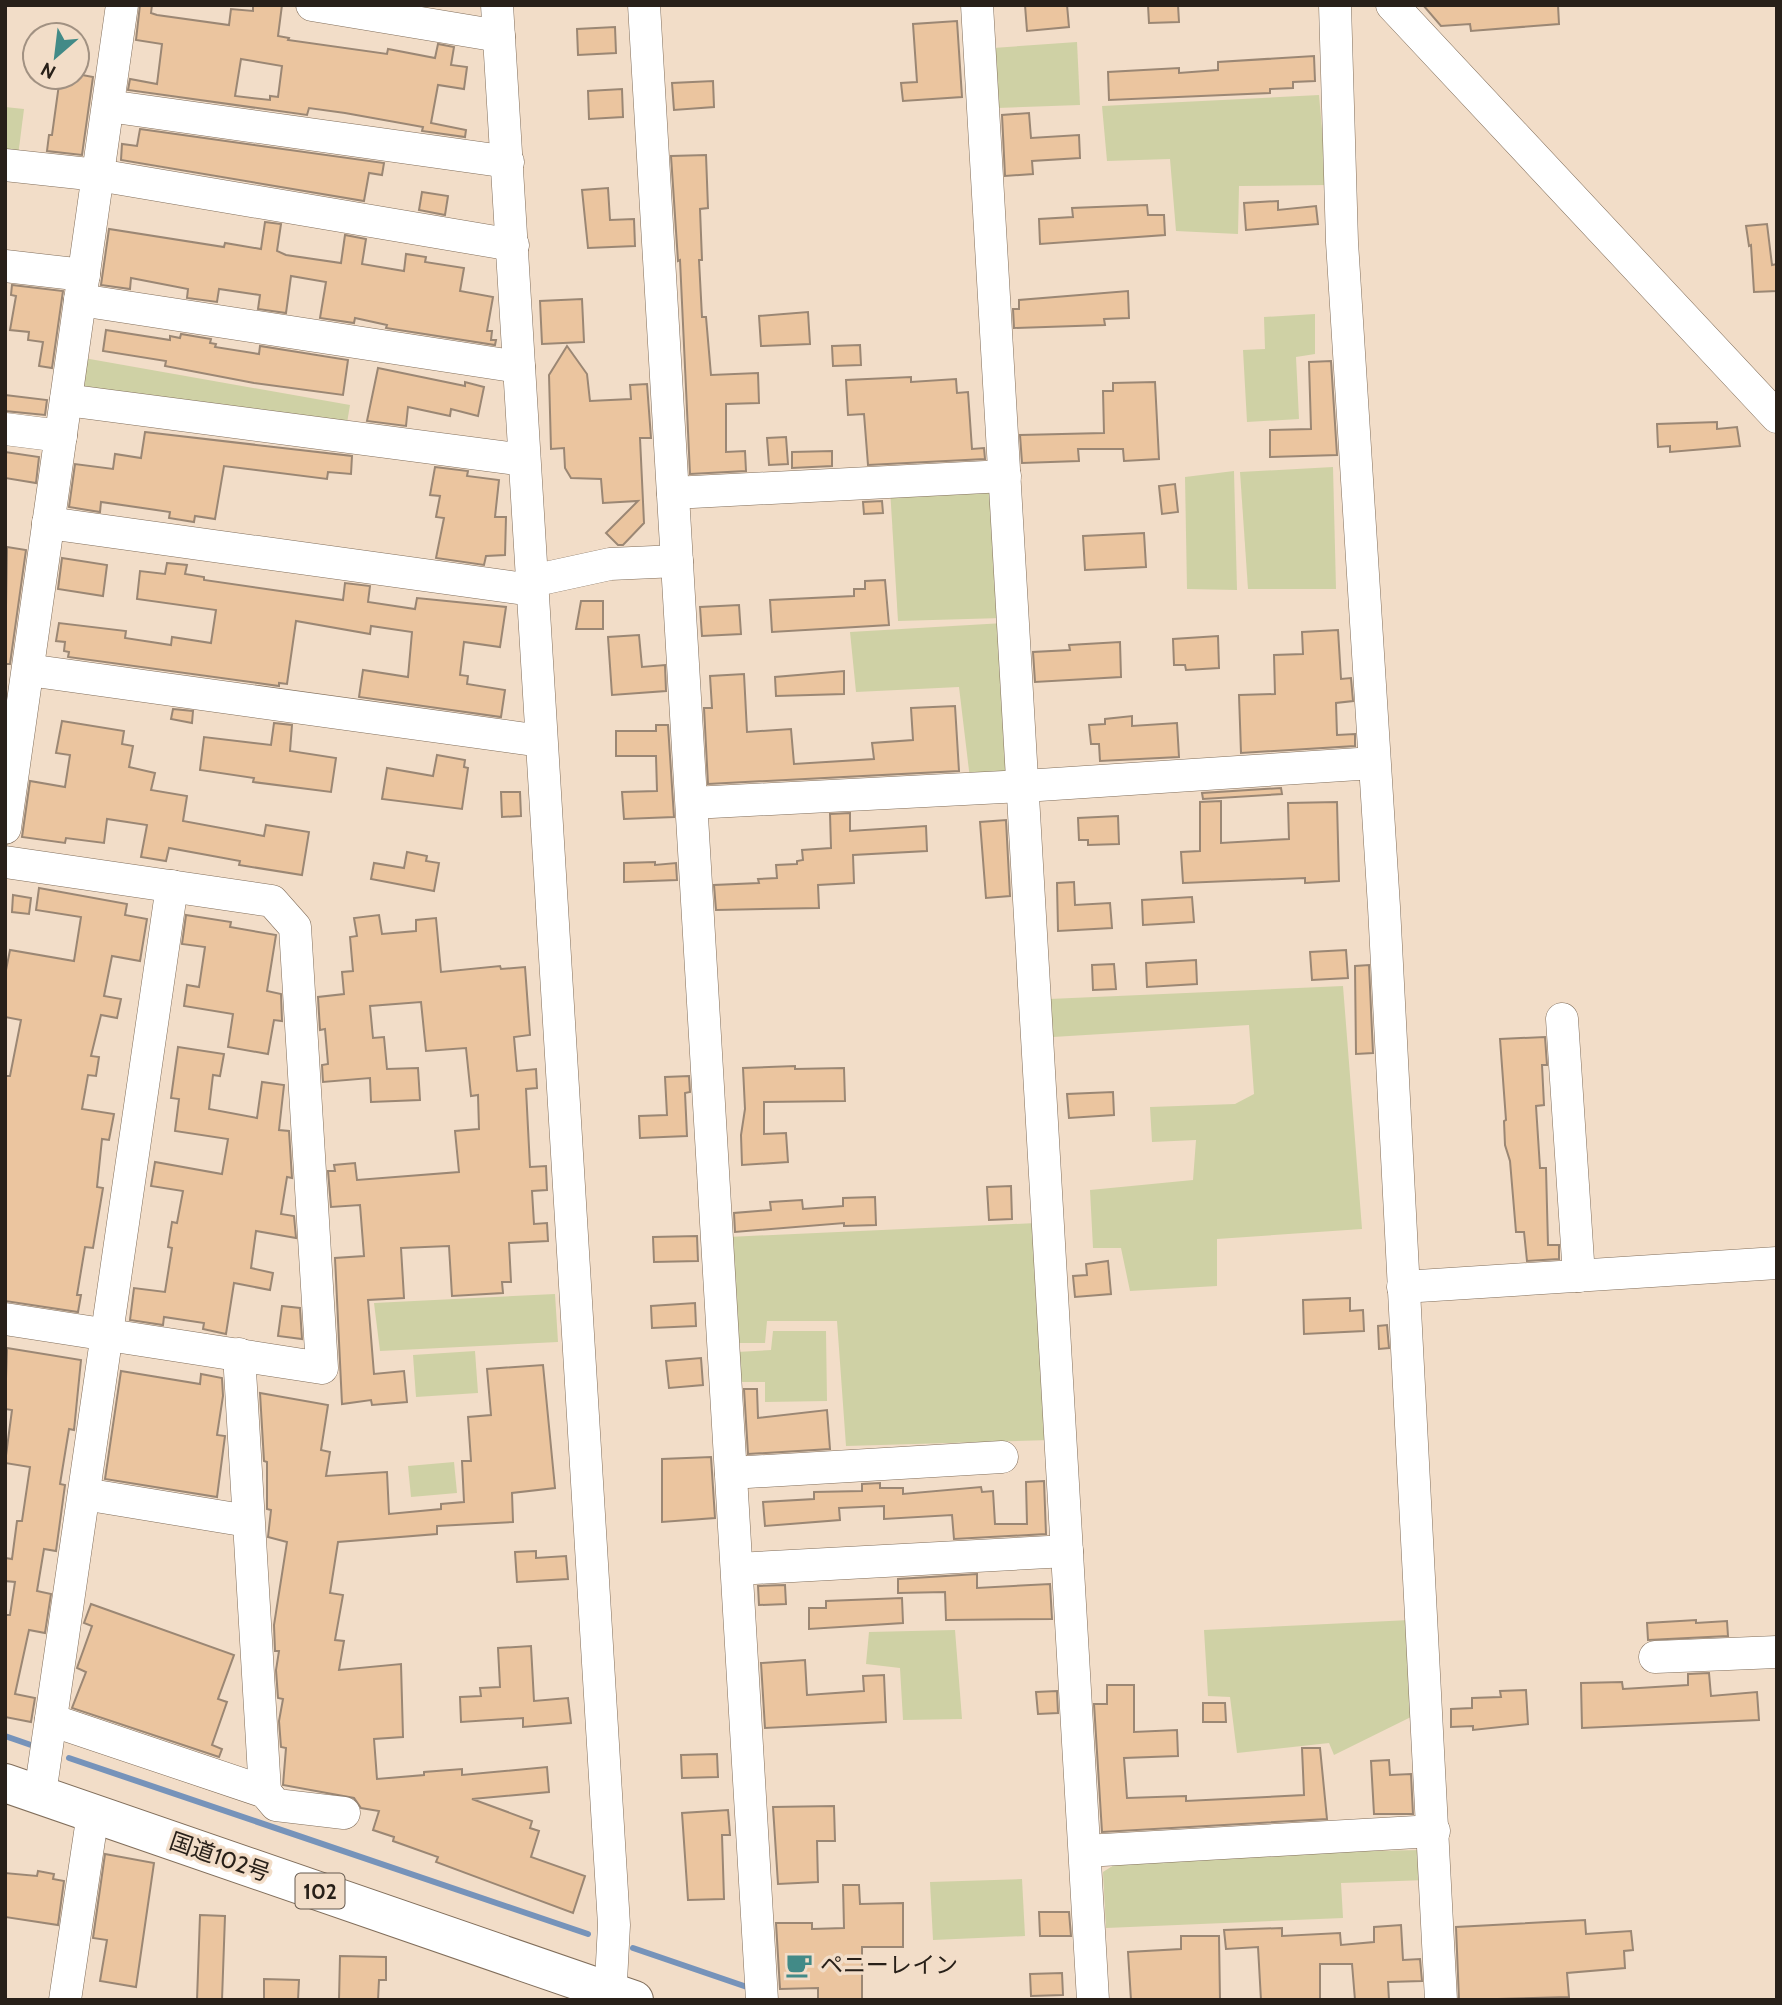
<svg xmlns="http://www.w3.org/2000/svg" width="1782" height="2005" font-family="Cabin,'Noto Sans JP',sans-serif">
	<rect width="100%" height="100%" fill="#f2ddc8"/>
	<g fill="#cfd1a5">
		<polygon points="1077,42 1080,105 997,108 993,48"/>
		<polygon points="1319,95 1327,185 1239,186 1238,234 1176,231 1170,159 1107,161 1102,106"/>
		<polygon points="5,107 24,109 18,156 5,154"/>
		<polygon points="1315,314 1315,354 1296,357 1299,419 1247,422 1243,350 1265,349 1264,317"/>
		<polygon points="84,358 350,405 346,429 83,391"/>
		<polygon points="1333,467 1336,589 1248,589 1240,472"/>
		<polygon points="1234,471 1237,590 1187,589 1185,477"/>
		<polygon points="996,484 1002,618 898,621 890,488"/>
		<polygon points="1004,623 1015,775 970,779 959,687 856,692 850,632"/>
		<polygon points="1343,986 1362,1229 1217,1239 1217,1286 1130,1291 1121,1248 1093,1248 1090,1190 1193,1180 1196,1140 1152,1142 1150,1107 1235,1104 1254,1094 1249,1025 1053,1037 1049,999"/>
		<polygon points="1036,1223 1051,1440 846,1446 837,1321 767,1321 765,1343 735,1343 728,1237"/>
		<polygon points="555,1294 558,1342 380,1351 374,1303"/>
		<polygon points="773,1331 826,1331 827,1401 765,1402 765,1382 738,1382 737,1352 771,1350"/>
		<polygon points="475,1351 478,1393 416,1397 413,1355"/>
		<polygon points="454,1462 457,1493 411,1497 408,1466"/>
		<polygon points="1410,1620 1415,1715 1334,1755 1329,1743 1237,1753 1230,1697 1208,1696 1204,1630"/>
		<polygon points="955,1630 962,1719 903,1720 900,1668 866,1664 869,1632"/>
		<polygon points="1422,1850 1427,1880 1341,1883 1343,1918 1106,1928 1103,1872 1128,1856"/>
		<polygon points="1022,1879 1025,1936 933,1940 930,1882"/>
	</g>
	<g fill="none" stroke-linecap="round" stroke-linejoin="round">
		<g stroke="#7693ba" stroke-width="6">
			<polyline points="5,1736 31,1745"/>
			<polyline points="69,1758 588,1934"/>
			<polyline points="633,1948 747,1987"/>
		</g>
	</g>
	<g fill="#ebc59f" stroke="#9b8774" stroke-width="2" fill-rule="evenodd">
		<path d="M140,5H152L151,13L157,15L229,25L231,9L253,11V5H282L278,36L289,38L288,40L387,54L388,49L435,58L438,44L454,47L451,65L467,67L464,89L438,85L431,123L466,130L465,137L422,131L423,127L345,113L309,108L307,115L128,90L130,79L157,84L162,44L136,40ZM241,59L282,66L278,97L270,96V100L235,96Z"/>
		<polygon points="1025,5 1067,5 1069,27 1027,31"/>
		<polygon points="1148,5 1178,5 1179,22 1149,23"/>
		<polygon points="1423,5 1558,5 1559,24 1471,31 1470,24 1441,26"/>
		<polygon points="957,21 962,97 903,101 901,83 917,82 913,24"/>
		<polygon points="615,27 616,53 578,55 577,29"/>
		<polygon points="1314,56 1315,81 1293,82 1293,88 1270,89 1270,93 1109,100 1108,72 1179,68 1179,73 1218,70 1218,62"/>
		<polygon points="77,74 93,77 82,155 47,151 49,135 52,135 60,77 77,77"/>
		<polygon points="713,81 714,107 674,110 672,83"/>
		<polygon points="622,89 623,117 589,119 588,91"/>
		<polygon points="1029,113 1031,138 1079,135 1080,158 1032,161 1033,174 1005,176 1002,115"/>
		<polygon points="140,129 384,163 382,175 369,173 364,201 121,160 122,144 137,146"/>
		<polygon points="706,155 708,208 700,209 702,260 699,260 702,317 706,317 711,375 758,373 759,403 726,404 726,452 745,451 746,471 690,474 680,260 678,261 671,156"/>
		<polygon points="608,188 610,220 634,219 635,246 588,248 582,190"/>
		<polygon points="422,192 448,196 445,215 419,210"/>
		<polygon points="1278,201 1278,210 1316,206 1318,224 1246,230 1244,203"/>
		<polygon points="1147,205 1148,215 1164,215 1165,235 1040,244 1039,219 1073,217 1072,208"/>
		<polygon points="265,222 281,224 277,251 286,255 341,263 345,235 366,239 362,264 404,271 406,254 426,257 425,262 464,268 460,291 493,297 487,331 492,331 491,340 496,340 495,345 386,328 387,325 355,318 354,323 320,318 326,282 291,276 286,313 258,309 260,295 219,289 217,302 187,298 188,289 131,278 130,289 101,285 109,229 224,247 225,243 261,249"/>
		<polygon points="1767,224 1772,265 1777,264 1777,291 1754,292 1751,245 1749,246 1746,226"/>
		<polygon points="12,285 63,291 52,368 39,366 43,342 28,340 29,332 10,330 16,296 11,295"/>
		<polygon points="1128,291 1129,318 1104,319 1105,325 1014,328 1013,309 1019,309 1019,300"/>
		<polygon points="582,299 584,342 542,344 540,301"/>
		<polygon points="808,312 810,344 761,346 759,316"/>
		<polygon points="106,330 170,340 170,336 180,338 181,334 211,339 210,343 216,344 215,347 259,354 260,346 348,360 343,395 254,383 165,366 166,361 103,351"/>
		<polygon points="860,345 861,365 833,366 832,346"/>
		<polygon points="567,346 587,374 590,401 631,399 630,385 647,384 651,438 640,438 644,523 623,545 618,545 606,533 638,501 603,503 601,479 571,478 565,468 564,448 551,449 549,375"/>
		<polygon points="1331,361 1337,455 1270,457 1270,430 1311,429 1309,362"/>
		<polygon points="378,368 465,386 465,382 484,387 478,416 451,409 450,416 408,407 406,426 367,421"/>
		<polygon points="911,377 911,382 956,379 957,393 968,392 972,449 984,448 985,459 868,465 864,414 848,415 846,380"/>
		<polygon points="1155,382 1159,459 1124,461 1123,449 1078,449 1079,461 1022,463 1020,435 1104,433 1103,391 1113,391 1113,383"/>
		<polygon points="5,395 47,400 45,415 5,411"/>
		<polygon points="1717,422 1717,429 1737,427 1740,446 1670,452 1670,446 1658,447 1657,424"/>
		<polygon points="145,432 352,456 351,474 328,472 327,479 224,466 215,519 195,516 194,522 169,518 170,512 101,502 100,512 69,507 75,464 113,469 115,454 141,458"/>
		<polygon points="786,437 788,464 769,465 767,438"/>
		<polygon points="832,451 832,466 792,468 792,452"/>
		<polygon points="5,452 39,457 36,483 5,478"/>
		<polygon points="435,467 468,471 467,476 499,480 495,517 506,517 505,555 486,556 484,565 436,558 444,518 436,517 440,496 430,495"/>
		<polygon points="1175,484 1178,512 1162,514 1159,486"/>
		<polygon points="882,501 883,513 864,514 863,502"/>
		<polygon points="1144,533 1146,567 1085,570 1083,536"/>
		<polygon points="7,547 26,550 10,664 5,664"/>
		<polygon points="62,558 107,565 103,596 58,589"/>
		<polygon points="167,563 187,565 185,574 204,577 204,580 343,600 345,583 370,586 368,602 415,609 417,598 506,607 500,647 464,642 460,675 468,676 467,684 505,690 501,717 359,697 363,670 408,677 412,632 371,626 370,634 296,621 287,684 279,683 279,686 68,657 69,652 64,651 65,642 56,641 59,623 126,631 125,638 171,645 172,637 211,643 216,610 137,599 140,571 165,574"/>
		<polygon points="885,580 889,625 772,632 770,600 854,596 854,589 865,589 865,581"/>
		<polygon points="581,601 603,601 603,629 576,629"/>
		<polygon points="739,605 741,634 702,636 700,607"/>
		<polygon points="1338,630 1341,679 1351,678 1353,701 1336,703 1337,735 1355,734 1355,746 1241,753 1239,695 1275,694 1274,655 1303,654 1302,632"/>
		<polygon points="639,635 642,667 665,665 666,691 612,695 608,637"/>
		<polygon points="1218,636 1219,668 1186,670 1185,665 1174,665 1173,639"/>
		<polygon points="1120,642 1121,677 1035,682 1033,652 1070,650 1069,645"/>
		<polygon points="844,671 844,694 776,696 775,677"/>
		<polygon points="744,674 747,732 791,729 794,764 874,759 872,743 913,740 911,708 955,706 959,771 708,784 704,708 712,708 710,676"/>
		<polygon points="173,709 193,711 192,723 171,719"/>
		<polygon points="1132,716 1132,726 1177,723 1179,757 1100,761 1099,744 1091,744 1089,725 1105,724 1105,719"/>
		<polygon points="62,721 124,731 122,744 133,746 129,767 155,773 151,790 187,796 183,821 264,836 266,825 309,832 302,875 239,865 240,861 169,848 166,861 141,857 147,825 107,819 104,843 66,838 65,843 22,837 30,781 65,787 70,755 56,753"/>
		<polygon points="274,723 292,725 290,751 336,758 331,792 253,782 254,778 200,770 204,737 271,745"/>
		<polygon points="656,725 668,725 674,817 624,819 622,792 657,791 656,756 616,756 616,731 656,731"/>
		<polygon points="437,755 465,760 464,767 468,768 462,809 382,799 387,768 433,776"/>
		<polygon points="1281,788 1282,794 1203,799 1202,793"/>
		<polygon points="501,792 520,792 521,816 502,817"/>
		<polygon points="1221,801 1221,843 1289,839 1288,803 1337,802 1339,881 1305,883 1305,878 1183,883 1181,852 1200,851 1200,802"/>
		<polygon points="850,813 850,831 926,826 927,851 853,855 854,883 818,885 819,908 716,910 714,885 759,883 758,879 777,878 776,865 797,864 797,861 803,860 802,850 831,848 830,814"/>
		<polygon points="1118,816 1119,844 1088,845 1088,840 1079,840 1078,818"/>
		<polygon points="1006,820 1010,896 986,898 980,822"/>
		<polygon points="407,852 427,856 426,861 439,863 434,891 371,879 374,863 404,868"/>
		<polygon points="655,862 655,865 676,863 677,880 624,882 624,863"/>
		<polygon points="1074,882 1075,905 1110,903 1112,928 1058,931 1057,883"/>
		<polygon points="39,888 127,904 125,915 147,919 140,961 112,956 104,996 121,999 117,1018 101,1015 91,1056 99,1057 96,1076 88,1075 82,1109 114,1114 109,1140 102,1139 97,1187 103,1188 93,1248 85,1247 77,1295 81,1295 78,1312 5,1301 5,1076 10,1076 21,1020 5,1017 5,975 10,950 74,961 81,917 36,910"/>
		<polygon points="13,895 31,898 29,914 12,912"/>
		<polygon points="1192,897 1194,922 1143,925 1142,900"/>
		<polygon points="186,915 231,922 230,927 276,935 267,991 281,994 282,1021 274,1020 268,1054 228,1047 233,1014 184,1006 187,985 199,987 205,947 182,944"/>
		<polygon points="379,915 382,934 416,931 416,920 436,918 441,972 500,966 501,969 525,967 530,1035 514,1037 517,1071 536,1069 537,1088 526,1089 530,1167 546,1166 547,1190 532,1191 534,1224 547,1223 548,1241 509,1243 511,1282 502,1282 503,1293 452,1296 449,1246 401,1248 404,1298 368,1300 374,1374 404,1371 407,1402 372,1405 371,1400 342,1404 335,1258 364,1256 360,1205 331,1207 328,1171 335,1171 334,1165 355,1163 357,1180 459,1172 455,1131 479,1129 478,1095 471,1096 466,1048 426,1051 421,1002 370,1006 373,1038 384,1037 387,1069 418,1068 420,1100 371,1102 370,1078 323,1082 322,1065 328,1064 325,1029 320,1030 318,997 344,994 342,972 353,971 350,937 357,936 354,918"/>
		<polygon points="1346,950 1348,978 1312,980 1310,952"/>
		<polygon points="1196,960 1197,984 1147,987 1146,963"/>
		<polygon points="1114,964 1116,989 1093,990 1092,965"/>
		<polygon points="1369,965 1373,1053 1356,1054 1355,966"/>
		<polygon points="1545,1037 1547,1065 1542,1065 1544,1105 1536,1106 1540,1168 1546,1168 1548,1245 1559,1245 1559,1259 1527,1261 1524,1232 1516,1232 1510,1161 1505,1145 1504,1121 1506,1120 1500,1039"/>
		<polygon points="178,1047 224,1054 220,1076 213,1075 209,1109 257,1118 262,1082 284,1085 279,1130 289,1131 292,1178 287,1177 281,1214 294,1216 296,1238 256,1231 251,1268 273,1273 270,1290 234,1283 226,1334 203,1329 204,1323 164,1317 163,1325 130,1320 134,1288 165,1292 172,1248 168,1247 172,1222 177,1223 183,1191 151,1186 155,1162 222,1174 228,1139 175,1131 179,1099 171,1098"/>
		<polygon points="795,1066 795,1069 844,1068 845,1101 764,1102 764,1134 786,1133 788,1162 742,1165 741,1135 745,1109 743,1068"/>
		<polygon points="689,1076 690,1092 685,1093 687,1136 640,1138 639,1116 667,1115 665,1077"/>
		<polygon points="1113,1092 1114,1115 1069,1118 1067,1094"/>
		<polygon points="1011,1186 1012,1219 989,1220 987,1187"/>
		<polygon points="875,1197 876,1225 844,1226 844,1223 735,1232 734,1213 771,1210 770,1202 802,1200 803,1209 843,1206 843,1198"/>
		<polygon points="697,1236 698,1261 654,1262 653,1237"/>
		<polygon points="1108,1261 1111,1294 1075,1297 1073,1276 1087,1275 1086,1264"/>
		<polygon points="1350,1298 1350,1311 1363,1310 1364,1331 1304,1334 1303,1300"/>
		<polygon points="695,1303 696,1326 652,1328 651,1306"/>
		<polygon points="282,1306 300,1308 302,1339 278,1336"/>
		<polygon points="1387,1325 1389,1348 1379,1349 1378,1326"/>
		<polygon points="7,1348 81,1360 74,1430 69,1429 60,1484 65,1485 56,1551 44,1549 37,1591 51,1594 45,1633 29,1630 15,1694 35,1698 31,1722 5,1717 5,1615 10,1615 15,1582 5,1581 5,1558 12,1559 17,1521 22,1521 30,1467 5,1463 12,1410 5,1409"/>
		<polygon points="701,1358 703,1385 669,1388 666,1361"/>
		<polygon points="543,1365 555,1488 512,1493 513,1522 437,1526 437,1534 338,1542 330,1593 343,1595 335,1640 344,1641 339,1670 401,1664 403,1737 374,1739 377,1779 424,1775 424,1772 462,1769 462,1775 547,1767 549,1792 472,1799 532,1821 530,1828 539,1831 531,1857 585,1876 573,1913 436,1862 438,1857 393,1841 394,1837 373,1830 379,1811 361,1808 354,1798 283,1785 286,1748 281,1747 279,1721 283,1699 278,1698 276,1670 279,1651 275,1651 274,1625 287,1542 268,1537 271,1510 267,1509 267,1462 264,1461 260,1393 328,1405 321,1450 330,1452 326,1476 387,1472 389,1514 441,1509 441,1504 464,1502 462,1461 471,1461 468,1417 491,1415 487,1369"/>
		<polygon points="121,1371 200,1384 201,1374 222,1378 223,1396 217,1435 225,1436 217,1497 105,1479"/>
		<polygon points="744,1389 757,1389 758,1418 827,1410 830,1449 748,1454"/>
		<polygon points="711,1457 715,1518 662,1522 662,1459"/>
		<polygon points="1044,1481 1046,1534 954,1539 952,1515 884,1519 884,1506 839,1508 840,1520 765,1526 763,1502 814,1499 814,1492 862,1491 862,1484 880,1483 880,1488 903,1488 903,1494 981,1487 982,1492 993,1491 995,1524 1027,1524 1026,1482"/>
		<polygon points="536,1551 536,1558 566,1556 568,1579 517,1582 515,1552"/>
		<polygon points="977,1574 977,1588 1050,1584 1052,1619 946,1620 945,1592 898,1593 898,1579"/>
		<polygon points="785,1585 786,1604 759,1605 758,1586"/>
		<polygon points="902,1598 903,1623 809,1629 809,1608 826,1608 826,1601"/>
		<polygon points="91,1604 234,1655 218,1699 227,1702 212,1745 222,1749 219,1757 72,1708 86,1672 77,1668 92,1626 84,1623"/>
		<polygon points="1696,1620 1696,1623 1727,1621 1728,1636 1648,1640 1647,1623"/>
		<polygon points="531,1646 534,1701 568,1698 571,1723 523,1727 523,1718 461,1722 460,1697 481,1696 480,1688 500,1687 498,1648"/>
		<polygon points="805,1660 807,1695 864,1691 863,1676 884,1675 886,1722 765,1728 761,1663"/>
		<polygon points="1709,1673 1711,1696 1757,1692 1759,1720 1582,1728 1581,1683 1622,1682 1623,1689 1688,1685 1688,1674"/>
		<polygon points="1107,1685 1134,1685 1134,1732 1177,1730 1178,1756 1124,1758 1127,1798 1186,1796 1186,1801 1304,1795 1302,1748 1320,1748 1327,1819 1102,1832 1094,1704 1107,1704"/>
		<polygon points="1526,1690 1528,1724 1473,1730 1473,1726 1451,1727 1451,1709 1472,1708 1472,1698 1501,1697 1500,1691"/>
		<polygon points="1057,1691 1058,1713 1038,1714 1036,1692"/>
		<polygon points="1203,1703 1225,1703 1226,1722 1203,1722"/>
		<polygon points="717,1754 718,1777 682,1778 681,1755"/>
		<polygon points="1389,1760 1390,1775 1411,1774 1413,1814 1374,1814 1371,1761"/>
		<polygon points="834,1806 835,1841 817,1841 818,1882 778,1884 773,1807"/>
		<polygon points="728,1810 730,1835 722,1835 724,1899 688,1900 682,1813"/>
		<polygon points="105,1854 154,1863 136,1987 100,1981 107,1940 93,1938"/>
		<polygon points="38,1871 54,1874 53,1879 64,1881 58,1925 5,1917 5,1873 37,1876"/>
		<polygon points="843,1885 859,1885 860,1904 903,1903 903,1947 862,1947 862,2000 818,2000 818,1988 780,1989 776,1923 812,1923 812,1929 844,1928"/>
		<polygon points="1039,1912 1069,1912 1071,1936 1040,1936"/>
		<polygon points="200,1915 225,1916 222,2000 197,2000"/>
		<polygon points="1585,1920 1586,1934 1631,1931 1633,1950 1624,1951 1625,1968 1567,1973 1569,1997 1459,2000 1456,1927"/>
		<polygon points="1401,1925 1403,1960 1420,1959 1422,1981 1388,1982 1389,2000 1355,2000 1352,1964 1320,1964 1320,2000 1261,2000 1258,1947 1226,1949 1224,1930 1282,1928 1282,1936 1340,1933 1341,1945 1374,1942 1374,1927"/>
		<polygon points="1181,1936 1219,1936 1220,2000 1131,2000 1128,1952 1181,1949"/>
		<polygon points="340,1956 386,1957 386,1980 379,1980 378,2000 339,2000"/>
		<polygon points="1062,1973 1063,1995 1031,1996 1030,1974"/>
		<polygon points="264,1979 299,1980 298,2000 264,2000"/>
	</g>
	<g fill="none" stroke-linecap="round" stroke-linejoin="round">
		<g stroke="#816e5b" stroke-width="33">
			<g id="minor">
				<polyline points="312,5 499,36"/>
				<polyline points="497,5 614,1925 610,2000"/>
				<polyline points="644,5 762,2000"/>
				<polyline points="977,5 1093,2000"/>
				<polyline points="1335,5 1342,242 1384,907 1441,2000"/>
				<polyline points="1392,5 1777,417"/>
				<polyline points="108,106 508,162"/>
				<polyline points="5,165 98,175 513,245"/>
				<polyline points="5,266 84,275"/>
				<polyline points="80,300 519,367"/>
				<polyline points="66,400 524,460"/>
				<polyline points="5,429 61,436"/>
				<polyline points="673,493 1005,476"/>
				<polyline points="48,523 532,590"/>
				<polyline points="532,581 610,564 677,561"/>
				<polyline points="28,670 541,741"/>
				<polyline points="692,803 1024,786 1374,763"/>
				<polyline points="5,828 122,5"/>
				<polyline points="5,862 272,901 295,927 322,1368 5,1319"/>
				<polyline points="1562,1019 1579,1276"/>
				<polyline points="1403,1287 1777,1263"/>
				<polyline points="239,1354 265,1792"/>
				<polyline points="731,1473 1002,1457"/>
				<polyline points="84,1494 248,1521"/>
				<polyline points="737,1569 1067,1551"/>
				<polyline points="1655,1657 1777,1652"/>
				<polyline points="51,1720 265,1792 276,1805 344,1813"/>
				<polyline points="40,1794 172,886"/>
				<polyline points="1085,1851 1434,1831"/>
				<polyline points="65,2000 93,1813"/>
			</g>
		</g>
		<g stroke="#816e5b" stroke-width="40">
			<polyline id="highway" points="5,1783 634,2000"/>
		</g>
		<use href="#minor" stroke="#fff" stroke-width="32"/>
		<use href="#highway" stroke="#fff" stroke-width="38"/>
	</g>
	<defs>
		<g id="cafe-bare" transform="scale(2.1)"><path d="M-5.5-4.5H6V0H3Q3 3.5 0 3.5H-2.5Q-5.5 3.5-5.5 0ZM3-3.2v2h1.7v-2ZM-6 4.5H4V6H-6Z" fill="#428a87" stroke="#f2ddc8" stroke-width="2.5" paint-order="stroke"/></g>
	</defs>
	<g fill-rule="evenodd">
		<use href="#cafe-bare" x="799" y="1965"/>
	</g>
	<g text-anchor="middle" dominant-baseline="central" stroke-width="7" stroke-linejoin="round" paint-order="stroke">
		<rect fill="#f2ddc8" stroke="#65594e" stroke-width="2" x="295.5" y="1873.5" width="49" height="35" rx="5"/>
		<g font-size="21" font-weight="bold" fill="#282019">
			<text x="320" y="1891">102</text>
		</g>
		<g font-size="23" fill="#282019" stroke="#f2ddc8">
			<text transform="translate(220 1857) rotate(19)">国道102号</text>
		</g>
		<g font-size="23" fill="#282019" stroke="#f2ddc8" text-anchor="start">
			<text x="820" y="1965">ペニーレイン</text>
		</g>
	</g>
	<rect width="1782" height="2005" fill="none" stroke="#282019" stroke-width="14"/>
	<g transform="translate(56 56) rotate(208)"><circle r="33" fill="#f2ddc8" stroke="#a19182" stroke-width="2"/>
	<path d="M0-5L12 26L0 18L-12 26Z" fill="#428a87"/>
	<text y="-10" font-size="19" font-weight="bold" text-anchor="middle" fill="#282019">N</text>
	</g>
</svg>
